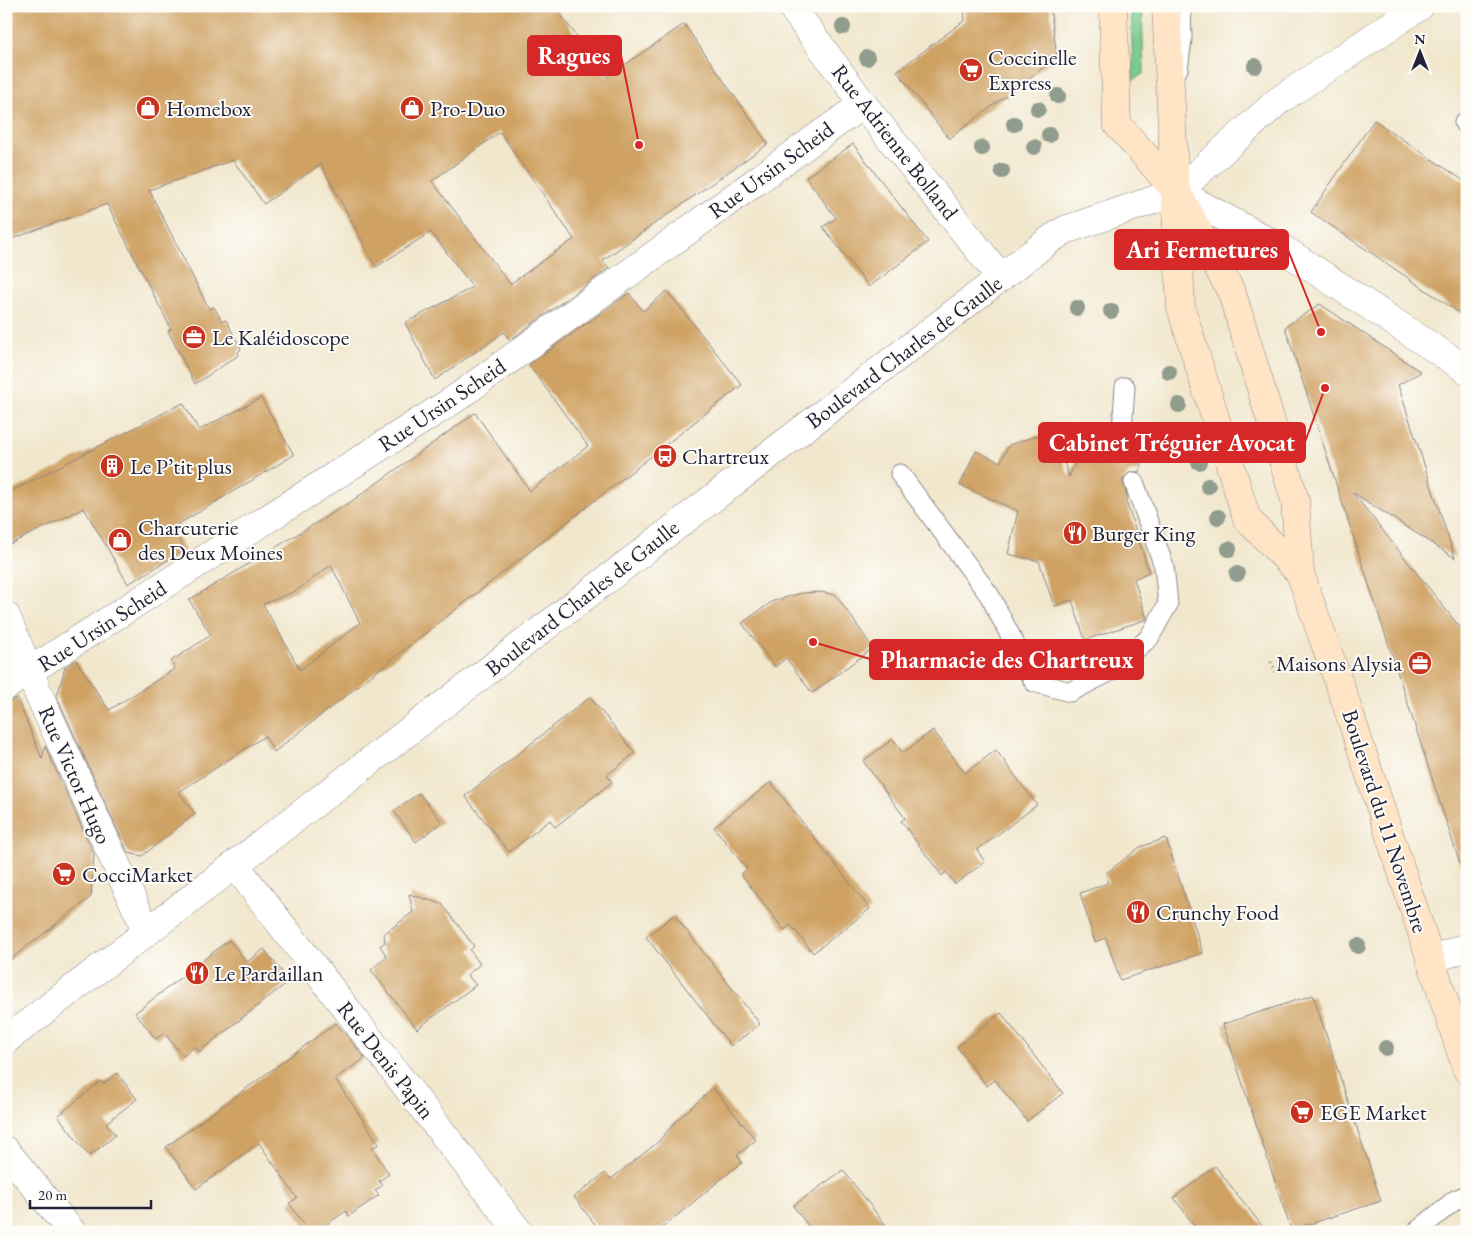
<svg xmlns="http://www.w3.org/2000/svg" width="1473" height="1238" font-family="'EB Garamond',serif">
	<rect width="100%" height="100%" fill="#fdfcf7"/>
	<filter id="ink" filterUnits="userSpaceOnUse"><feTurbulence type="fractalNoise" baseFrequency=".02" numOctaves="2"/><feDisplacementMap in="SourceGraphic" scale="10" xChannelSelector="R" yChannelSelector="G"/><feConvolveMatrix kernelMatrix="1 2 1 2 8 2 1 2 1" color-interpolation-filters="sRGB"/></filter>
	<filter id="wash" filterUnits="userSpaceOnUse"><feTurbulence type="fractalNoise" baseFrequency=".0096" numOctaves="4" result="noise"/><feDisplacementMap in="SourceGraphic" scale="20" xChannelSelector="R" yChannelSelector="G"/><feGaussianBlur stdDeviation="1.12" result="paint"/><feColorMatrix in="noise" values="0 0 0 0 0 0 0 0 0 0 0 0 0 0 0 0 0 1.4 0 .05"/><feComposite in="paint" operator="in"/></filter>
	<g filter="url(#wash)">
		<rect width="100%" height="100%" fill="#f1e7cd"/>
		<polygon fill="#7acc8e" stroke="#4e7764" points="1131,6 1142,6 1144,73 1133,80"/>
		<g id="blocks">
			<g fill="#cfa263" fill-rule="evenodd">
				<path d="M6,6H554L607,77L684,24L768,144L603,260L609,268L510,340L504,332L435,380L405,323L473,287L431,232L376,267L321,164L264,204L233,160L149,190L209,309L214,307L222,321L226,320L241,349L238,352L239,355L195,384L168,331L171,329L107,204L6,241ZM500,132L574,239L510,284L432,181Z"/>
				<polygon points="964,6 1050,6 1057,57 949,139 897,71 965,20"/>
				<polygon points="1374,120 1467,183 1467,318 1311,212"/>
				<polygon points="853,144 928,242 869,287 823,227 836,218 806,177"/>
				<path d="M667,291L742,385L274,752L265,736L179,792L195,814L142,856L128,853L57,697L65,667L76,660L109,710L175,669L171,661L211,635L189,600L349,503L475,413L530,491L588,446L529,365L629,293L643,311ZM331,565L360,623L300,670L263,604L296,591Z"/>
				<polygon points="1320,304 1421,372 1398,385 1455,558 1352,492 1467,636 1467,863 1460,864 1285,327"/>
				<polygon points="261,398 294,455 172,528 185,550 128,584 84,508 6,546 6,494 183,403 199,430"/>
				<polygon points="1053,430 1069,477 1089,431 1110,441 1111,450 1115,456 1125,456 1131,451 1145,457 1139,472 1130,472 1123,480 1127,497 1126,501 1149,572 1134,579 1147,619 1085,640 1072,600 1054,606 1039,561 1008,554 1018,511 960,485 976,451 1000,462 1009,445"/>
				<polygon points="820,592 836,595 873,648 812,693 786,658 775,667 742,623 773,601 802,593"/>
				<polygon points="590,697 635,753 607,775 612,782 555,827 550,820 509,852 465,796"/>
				<polygon points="17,698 42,759 45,746 94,854 91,897 6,963 6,702"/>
				<polygon points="933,730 965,773 996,750 1037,805 977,850 985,862 955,884 946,872 942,876 901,821 905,818 863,761 893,739 903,753"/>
				<polygon points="771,782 870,909 813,953 791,925 784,930 741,874 747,869 714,827"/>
				<polygon points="419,793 442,822 416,842 394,811"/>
				<polygon points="1166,838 1203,953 1120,980 1106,938 1095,942 1080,893 1108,883 1105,874 1140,847"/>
				<polygon points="409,894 442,904 474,946 470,950 480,964 467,975 476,985 417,1029 371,970 387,956 380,946 385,942 384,934 413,912"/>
				<polygon points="674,915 760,1024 731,1046 646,937"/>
				<polygon points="229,940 247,962 264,949 289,981 199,1052 195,1046 183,1056 164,1033 156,1039 135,1013"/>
				<polygon points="1313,995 1381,1201 1291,1230 1223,1024"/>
				<polygon points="1001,1013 1063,1093 1027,1121 995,1080 987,1086 957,1047"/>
				<polygon points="336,1023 365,1058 335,1079 379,1144 372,1148 389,1174 379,1181 383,1185 375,1191 379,1195 349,1216 346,1211 316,1232 309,1232 289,1203 297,1198 259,1143 196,1189 166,1147"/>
				<polygon points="117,1073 137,1099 106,1123 116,1135 89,1156 58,1116 101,1081 103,1084"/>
				<polygon points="713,1088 756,1140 737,1155 742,1162 657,1232 601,1232 574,1197 605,1173 611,1179 657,1143 677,1120"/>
				<polygon points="1215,1166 1267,1232 1199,1232 1174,1198"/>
				<polygon points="843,1170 891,1232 813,1232 793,1206"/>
			</g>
		</g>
	</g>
	<g filter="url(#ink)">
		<use href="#blocks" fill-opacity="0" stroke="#8a8484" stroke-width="1"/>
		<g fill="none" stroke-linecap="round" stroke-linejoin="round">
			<g stroke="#8a8484" stroke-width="21">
				<g id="service">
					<polyline points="1178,69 1182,39 1181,6"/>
					<polyline points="1464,123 1467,125"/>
					<polyline points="1121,446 1125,387"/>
					<polyline points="900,474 990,596 1034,682 1070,692 1109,672 1149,638 1168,604 1164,566 1134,482"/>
					<polyline points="1416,1232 1455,1200 1467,1195"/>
				</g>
			</g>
			<g stroke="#8a8484" stroke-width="29">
				<g id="minor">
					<polyline points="791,6 863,104 1001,278"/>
					<polyline points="1177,192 1283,249 1467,370"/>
					<polyline points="6,616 40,697 147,932"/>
					<polyline points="6,686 455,399 863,104"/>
					<polyline points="235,865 519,1232"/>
					<polyline points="1430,960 1467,947"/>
					<polyline points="6,1151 72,1232"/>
				</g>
			</g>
			<g stroke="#8a8484" stroke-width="29">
				<polyline id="tertiary" points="6,1040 1051,239 1065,230 1177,192 1278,101 1420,6"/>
			</g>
			<g stroke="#8a8484" stroke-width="29">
				<g id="secondary">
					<polyline points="1113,6 1117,124 1177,192 1232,293 1295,500 1300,573 1346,703 1467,1070"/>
					<polyline points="1166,6 1181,308 1247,519 1300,573"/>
				</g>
			</g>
			<polyline stroke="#8a8484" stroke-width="3" stroke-dasharray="1 4" stroke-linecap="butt" points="1271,662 1277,674"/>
			<use href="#service" stroke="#fff" stroke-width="19"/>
			<use href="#minor" stroke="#fff" stroke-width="28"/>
			<use href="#tertiary" stroke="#fff" stroke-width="28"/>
			<use href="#secondary" stroke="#ffe4c6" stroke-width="28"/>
		</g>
		<g fill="#909c8d">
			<circle cx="843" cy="27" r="8"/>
			<circle cx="867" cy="58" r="8"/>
			<circle cx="1255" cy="66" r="8"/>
			<circle cx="1058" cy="96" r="8"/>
			<circle cx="1038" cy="109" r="8"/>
			<circle cx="1014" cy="124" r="8"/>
			<circle cx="1049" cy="135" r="8"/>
			<circle cx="1034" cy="147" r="8"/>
			<circle cx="982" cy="148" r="8"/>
			<circle cx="1002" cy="171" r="8"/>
			<circle cx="1077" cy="308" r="8"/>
			<circle cx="1111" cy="311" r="8"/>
			<circle cx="1169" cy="372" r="8"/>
			<circle cx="1179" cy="405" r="8"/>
			<circle cx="1199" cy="462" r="8"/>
			<circle cx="1208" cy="486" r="8"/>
			<circle cx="1218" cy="517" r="8"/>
			<circle cx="1229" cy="549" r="8"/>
			<circle cx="1237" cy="574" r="8"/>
			<circle cx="1358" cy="946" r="8"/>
			<circle cx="1386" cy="1048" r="8"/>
		</g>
	</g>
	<defs>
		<g id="supermarket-disc" transform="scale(1.25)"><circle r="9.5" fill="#c8321e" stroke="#fdfcf7"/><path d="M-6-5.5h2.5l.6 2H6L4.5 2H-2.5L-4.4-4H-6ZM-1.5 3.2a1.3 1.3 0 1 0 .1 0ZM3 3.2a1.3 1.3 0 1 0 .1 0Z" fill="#fff"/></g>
		<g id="shop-disc" transform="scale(1.25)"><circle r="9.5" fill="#c8321e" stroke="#fdfcf7"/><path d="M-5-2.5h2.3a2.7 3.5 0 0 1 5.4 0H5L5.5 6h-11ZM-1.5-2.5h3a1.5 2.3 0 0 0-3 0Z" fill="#fff"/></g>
		<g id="office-disc" transform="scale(1.25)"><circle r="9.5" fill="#c8321e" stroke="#fdfcf7"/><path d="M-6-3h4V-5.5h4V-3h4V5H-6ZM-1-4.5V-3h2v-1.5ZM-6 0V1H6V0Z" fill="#fff"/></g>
		<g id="bus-disc" transform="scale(1.25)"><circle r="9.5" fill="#c8321e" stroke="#fdfcf7"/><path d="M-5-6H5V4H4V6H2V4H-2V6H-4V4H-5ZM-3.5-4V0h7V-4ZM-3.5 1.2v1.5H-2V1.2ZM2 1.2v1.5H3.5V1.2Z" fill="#fff"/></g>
		<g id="building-disc" transform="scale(1.25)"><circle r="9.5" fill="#c8321e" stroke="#fdfcf7"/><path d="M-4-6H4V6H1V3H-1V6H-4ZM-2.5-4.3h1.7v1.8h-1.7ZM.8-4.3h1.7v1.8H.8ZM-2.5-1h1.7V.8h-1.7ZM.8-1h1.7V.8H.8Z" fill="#fff"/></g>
		<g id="restaurant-disc" transform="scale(1.25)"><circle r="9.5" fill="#c8321e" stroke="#fdfcf7"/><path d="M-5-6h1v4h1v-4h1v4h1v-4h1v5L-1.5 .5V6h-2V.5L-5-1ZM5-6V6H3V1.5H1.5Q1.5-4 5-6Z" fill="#fff"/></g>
	</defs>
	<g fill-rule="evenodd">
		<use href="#supermarket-disc" x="971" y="70"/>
		<use href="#shop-disc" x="148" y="108"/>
		<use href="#shop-disc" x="412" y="108"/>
		<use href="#office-disc" x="194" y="337"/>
		<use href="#bus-disc" x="665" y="456"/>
		<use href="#building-disc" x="112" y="466"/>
		<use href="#restaurant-disc" x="1075" y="533"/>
		<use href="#shop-disc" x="120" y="540"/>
		<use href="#office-disc" x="1420" y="663"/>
		<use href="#supermarket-disc" x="64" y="874"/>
		<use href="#restaurant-disc" x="1138" y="912"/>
		<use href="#restaurant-disc" x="197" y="973"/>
		<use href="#supermarket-disc" x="1302" y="1112"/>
	</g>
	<g text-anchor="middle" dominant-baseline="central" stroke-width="4" stroke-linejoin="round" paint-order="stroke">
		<g font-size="22" fill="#22223b" stroke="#fdfcf7" text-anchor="start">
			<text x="988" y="57">Coccinelle<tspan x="988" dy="25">Express</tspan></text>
			<text x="166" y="108">Homebox</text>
			<text x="430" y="108">Pro-Duo</text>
			<text x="212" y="337">Le Kaléidoscope</text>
			<text x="682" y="456">Chartreux</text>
			<text x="130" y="466">Le P’tit plus</text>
			<text x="138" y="527">Charcuterie<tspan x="138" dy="25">des Deux Moines</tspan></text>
			<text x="1092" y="533">Burger King</text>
			<text x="1402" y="663" text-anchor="end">Maisons Alysia</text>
			<text x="82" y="874">CocciMarket</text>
			<text x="1156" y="912">Crunchy Food</text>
			<text x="214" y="973">Le Pardaillan</text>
			<text x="1320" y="1112">EGE Market</text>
		</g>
		<g font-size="22" fill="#22223b" stroke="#fdfcf7">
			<text transform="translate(895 142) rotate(52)">Rue Adrienne Bolland</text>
			<text transform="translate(771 170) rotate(-36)">Rue Ursin Scheid</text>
			<text transform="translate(904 352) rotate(-37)">Boulevard Charles de Gaulle</text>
			<text transform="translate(442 405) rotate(-34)">Rue Ursin Scheid</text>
			<text transform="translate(582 598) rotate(-38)">Boulevard Charles de Gaulle</text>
			<text transform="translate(102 626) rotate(-33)">Rue Ursin Scheid</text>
			<text transform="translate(75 775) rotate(66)">Rue Victor Hugo</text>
			<text transform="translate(1385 821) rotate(72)">Boulevard du 11 Novembre</text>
			<text transform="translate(386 1060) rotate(52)">Rue Denis Papin</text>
		</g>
	</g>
	<path fill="none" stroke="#d62828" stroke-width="2" d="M639 145L621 55M1321 332L1288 250M1325 388L1305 442M813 642L870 659"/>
	<g fill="#d62828" stroke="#fdfcf7" stroke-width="2">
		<circle cx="639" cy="145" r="5"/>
		<circle cx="1321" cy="332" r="5"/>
		<circle cx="1325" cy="388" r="5"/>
		<circle cx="813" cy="642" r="5"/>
	</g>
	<g fill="#d62828" stroke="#d62828" stroke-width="2">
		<rect x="528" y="36" width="93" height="39" rx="5"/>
		<rect x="1115" y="230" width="173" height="39" rx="5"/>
		<rect x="1039" y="423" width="266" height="39" rx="5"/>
		<rect x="870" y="640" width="273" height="39" rx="5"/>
	</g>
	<g font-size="24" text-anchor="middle" font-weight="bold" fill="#fff">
		<text x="574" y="64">Ragues</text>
		<text x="1202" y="258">Ari Fermetures</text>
		<text x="1172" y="451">Cabinet Tréguier Avocat</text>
		<text x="1007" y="668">Pharmacie des Chartreux</text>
	</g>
	<rect width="1473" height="1238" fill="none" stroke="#fdfcf7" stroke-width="25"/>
	<g transform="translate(1420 52)" stroke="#fdfcf7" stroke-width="4" paint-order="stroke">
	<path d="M0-4L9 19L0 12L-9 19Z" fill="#22223b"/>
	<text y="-8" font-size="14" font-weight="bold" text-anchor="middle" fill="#22223b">N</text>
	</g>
	<path d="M30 1200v8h121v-8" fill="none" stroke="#22223b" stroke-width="2.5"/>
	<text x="38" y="1200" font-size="15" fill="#22223b" stroke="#fdfcf7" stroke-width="4" paint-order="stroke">20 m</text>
</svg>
